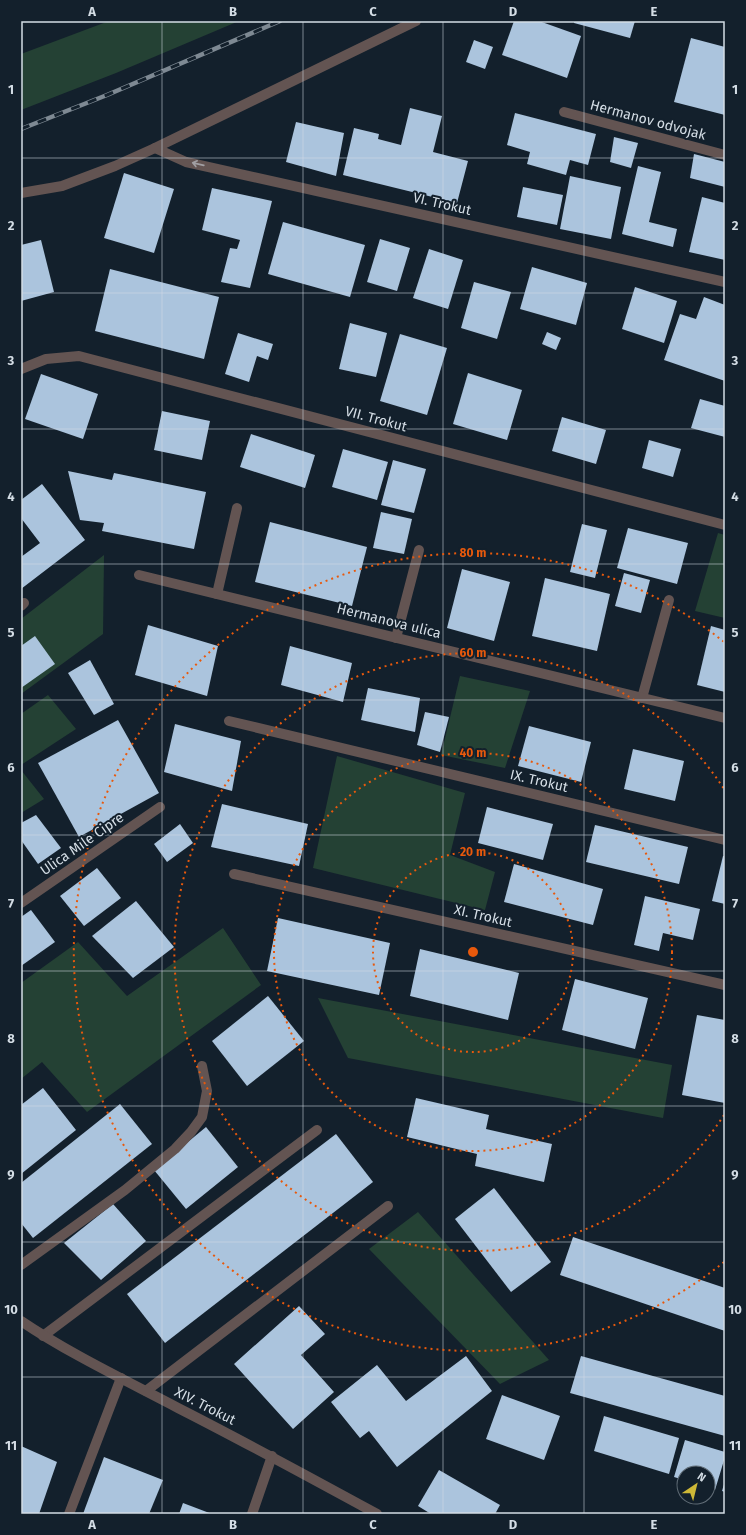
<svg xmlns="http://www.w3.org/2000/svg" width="746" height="1535" font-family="'Fira Sans',sans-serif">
	<rect width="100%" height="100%" fill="#13202c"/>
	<g fill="#244134">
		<polygon points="109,21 239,21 116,73 21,110 21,54"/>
		<polygon points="718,533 725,535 725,618 695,611"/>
		<polygon points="104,555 103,634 21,694 21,619"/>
		<polygon points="460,676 530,691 505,768 441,755"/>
		<polygon points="48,695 76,729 21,765 21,714"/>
		<polygon points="337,756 465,793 450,855 495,872 485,910 313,868"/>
		<polygon points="21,770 44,799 21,813"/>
		<polygon points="223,928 261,985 87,1112 42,1062 21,1079 21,983 78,942 127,996"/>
		<polygon points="318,998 672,1065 663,1118 348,1058"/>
		<polygon points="418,1212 549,1360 500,1384 369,1249"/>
	</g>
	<g fill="#abc4dd">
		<polygon points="514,21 539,21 581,36 567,78 502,55"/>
		<polygon points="574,21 635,21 630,38 574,23"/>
		<polygon points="691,38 725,47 725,115 674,102"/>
		<polygon points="474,40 493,47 485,69 466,62"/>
		<polygon points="410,108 442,116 433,152 468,161 457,203 343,175 354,128 379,134 378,139 401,145"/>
		<polygon points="515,113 596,134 588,165 570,160 566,175 527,164 530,152 507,145"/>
		<polygon points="296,122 344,133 336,176 286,162"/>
		<polygon points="614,137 638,143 631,168 610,162"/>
		<polygon points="694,154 725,162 725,187 690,178"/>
		<polygon points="638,166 661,172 649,222 677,229 673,247 622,234"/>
		<polygon points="124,173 174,189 154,253 104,238"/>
		<polygon points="570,176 621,187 611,239 560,229"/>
		<polygon points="523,187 563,195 557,225 517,217"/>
		<polygon points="212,188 272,201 250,288 221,282 230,248 237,249 240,240 202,230"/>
		<polygon points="702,197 725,203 725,260 689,252"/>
		<polygon points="283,222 365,245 350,297 268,274"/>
		<polygon points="380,239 410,248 397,291 367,282"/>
		<polygon points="41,240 54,292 21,301 21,245"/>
		<polygon points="429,249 463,260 448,309 413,298"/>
		<polygon points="532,267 587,283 576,325 520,309"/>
		<polygon points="110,269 219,297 204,359 95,331"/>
		<polygon points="474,282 511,292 497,339 461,328"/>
		<polygon points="635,287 677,301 664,343 622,329"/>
		<polygon points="704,297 725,305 725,381 664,360 680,314 696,319"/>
		<polygon points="350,323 387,333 376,377 339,369"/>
		<polygon points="547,332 561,338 556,350 542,344"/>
		<polygon points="238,333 273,344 268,360 257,356 249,382 225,374"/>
		<polygon points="400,334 447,348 427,415 380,401"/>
		<polygon points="468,373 522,390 507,440 453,424"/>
		<polygon points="41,374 98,394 83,439 25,419"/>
		<polygon points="700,399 725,406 725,437 691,428"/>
		<polygon points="162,411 210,421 202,460 154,450"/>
		<polygon points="562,417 606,430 596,464 552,451"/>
		<polygon points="251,434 315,455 305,488 240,467"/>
		<polygon points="649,440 681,449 673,477 642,468"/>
		<polygon points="343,449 388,462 377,500 332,487"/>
		<polygon points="393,460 426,469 414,513 381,505"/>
		<polygon points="68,471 112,480 114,473 206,492 194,549 102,531 104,523 80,520"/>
		<polygon points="42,484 85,540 21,589 21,557 40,543 21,518 21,500"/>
		<polygon points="381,512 412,519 404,554 373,548"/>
		<polygon points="270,522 367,547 352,606 255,582"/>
		<polygon points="582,524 607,530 595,578 570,572"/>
		<polygon points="628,528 688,543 677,584 617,568"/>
		<polygon points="462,569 510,582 494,641 447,628"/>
		<polygon points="624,573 650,580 641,613 615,606"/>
		<polygon points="545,578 610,594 597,651 532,636"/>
		<polygon points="148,625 218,646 207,696 135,675"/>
		<polygon points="711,626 725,630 725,692 697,685"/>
		<polygon points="35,636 55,664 21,688 21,646"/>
		<polygon points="290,646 352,663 343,702 281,685"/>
		<polygon points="90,660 114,704 94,715 68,673"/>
		<polygon points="368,688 420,698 415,732 361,720"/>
		<polygon points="425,712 449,717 440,752 417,745"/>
		<polygon points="118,720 159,793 79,837 38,763"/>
		<polygon points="175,724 241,741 232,791 164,772"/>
		<polygon points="529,726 591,742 581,782 518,766"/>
		<polygon points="633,749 684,761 675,801 624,789"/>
		<polygon points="222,804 308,824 299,866 211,847"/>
		<polygon points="487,807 553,824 543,860 478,843"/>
		<polygon points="36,815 61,848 38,864 21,840 21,823"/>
		<polygon points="180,824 193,843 167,862 154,844"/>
		<polygon points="595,825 688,847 679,884 586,862"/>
		<polygon points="723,856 725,856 725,904 712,901"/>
		<polygon points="514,864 603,889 593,925 504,902"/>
		<polygon points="97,868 121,898 84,926 60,896"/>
		<polygon points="645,896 700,909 693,940 663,933 659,951 634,945"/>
		<polygon points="136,901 174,947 133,978 92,936"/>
		<polygon points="31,910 55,942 21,966 21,917"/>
		<polygon points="278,918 390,943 379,995 267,971"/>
		<polygon points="420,949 519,973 508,1020 410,996"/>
		<polygon points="575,979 648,998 635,1049 562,1030"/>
		<polygon points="268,996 304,1041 247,1086 212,1041"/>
		<polygon points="697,1015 725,1020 725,1103 682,1095"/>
		<polygon points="43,1088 76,1130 21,1174 21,1105"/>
		<polygon points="416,1098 489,1115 486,1129 552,1144 544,1182 475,1166 477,1154 407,1137"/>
		<polygon points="120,1104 152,1144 33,1238 21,1223 21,1183"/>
		<polygon points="206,1127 238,1167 186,1209 154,1170"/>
		<polygon points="336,1134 373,1182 165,1343 127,1294"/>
		<polygon points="494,1188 551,1262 511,1292 455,1219"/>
		<polygon points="113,1204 146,1241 101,1280 64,1243"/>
		<polygon points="573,1237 725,1288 725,1331 560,1275"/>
		<polygon points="299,1306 325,1334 301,1355 334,1392 293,1429 234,1364"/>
		<polygon points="466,1356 492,1391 397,1467 369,1431 360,1438 331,1402 377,1365 406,1401"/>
		<polygon points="581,1356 725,1396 725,1436 570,1393"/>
		<polygon points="502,1395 560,1416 544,1460 486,1439"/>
		<polygon points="604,1416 679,1438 669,1474 594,1451"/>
		<polygon points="685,1440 725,1452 725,1457 715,1490 708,1488 708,1473 684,1473 684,1480 674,1477"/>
		<polygon points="21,1446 57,1462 39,1514 21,1514"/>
		<polygon points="104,1457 163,1480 149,1514 83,1514"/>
		<polygon points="439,1470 500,1505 495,1514 431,1514 418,1506"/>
		<polygon points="725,1481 725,1492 722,1491"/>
		<polygon points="183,1503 212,1514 179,1514"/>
	</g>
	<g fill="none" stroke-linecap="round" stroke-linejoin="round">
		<g stroke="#635452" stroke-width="10">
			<polyline points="217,594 237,508"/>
			<polyline points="396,638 419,550"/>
			<polyline points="642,698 669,600"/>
			<polyline points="21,1265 125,1190 175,1149 191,1132 202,1117 207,1091 202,1066"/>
			<polyline points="43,1336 317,1130"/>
			<polyline points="146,1391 388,1206"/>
			<polyline points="69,1514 121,1378"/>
			<polyline points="252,1514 272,1456"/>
		</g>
		<g stroke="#635452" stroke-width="10">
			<polyline points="564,112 725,155"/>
			<polyline points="155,148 186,162 725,282"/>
			<polyline points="21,193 62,186 115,166 155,148 416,21"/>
			<polyline points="21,369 46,359 79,356 725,525"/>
			<polyline points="139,575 725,718"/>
			<polyline points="21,606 24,603"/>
			<polyline points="229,721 725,840"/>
			<polyline points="234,874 725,985"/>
			<polyline points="21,903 160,807"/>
			<path d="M21,1321C70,1354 125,1380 178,1408C245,1442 311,1478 377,1514"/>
		</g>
		<g stroke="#7e8993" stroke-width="4.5">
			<polyline id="rail" points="21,129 107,95 280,21"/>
		</g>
		<use href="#rail" stroke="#13202c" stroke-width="3" stroke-dasharray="9" stroke-linecap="butt"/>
	</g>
	<defs><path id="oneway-shaft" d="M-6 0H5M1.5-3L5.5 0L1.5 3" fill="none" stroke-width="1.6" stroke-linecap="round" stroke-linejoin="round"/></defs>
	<use stroke="#a19fa3" href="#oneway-shaft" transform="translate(198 164) rotate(-167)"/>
	<path fill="none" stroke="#d4dde5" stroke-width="1" stroke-opacity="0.55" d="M162,21V1514M303,21V1514M443,21V1514M584,21V1514M21,158H725M21,293H725M21,429H725M21,564H725M21,700H725M21,835H725M21,971H725M21,1106H725M21,1242H725M21,1377H725"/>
	<g fill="none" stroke="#e8590c" stroke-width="2" stroke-dasharray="2 4">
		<circle cx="473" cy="952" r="100"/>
		<circle cx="473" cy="952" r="199"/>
		<path d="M724 1115A299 299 0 1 1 724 789"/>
		<path d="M724 1262A399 399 0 1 1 724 642"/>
	</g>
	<g text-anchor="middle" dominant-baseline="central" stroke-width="4" stroke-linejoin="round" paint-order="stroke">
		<g font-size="14" fill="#d4dde5" stroke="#13202c">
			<text transform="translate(648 120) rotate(15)">Hermanov odvojak</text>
			<text transform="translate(442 204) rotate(13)">VI. Trokut</text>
			<text transform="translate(376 419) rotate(15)">VII. Trokut</text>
			<text transform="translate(389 621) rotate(14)">Hermanova ulica</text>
			<text transform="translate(539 781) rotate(13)">IX. Trokut</text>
			<text transform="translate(82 844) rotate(-35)">Ulica Mile Cipre</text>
			<text transform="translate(483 916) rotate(13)">XI. Trokut</text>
			<text transform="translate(205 1406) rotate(27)">XIV. Trokut</text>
		</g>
	</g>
	<circle cx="473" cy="952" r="6" fill="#e8590c" stroke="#13202c" stroke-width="2"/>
	<g font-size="12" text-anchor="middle" font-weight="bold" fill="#e8590c" stroke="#13202c" stroke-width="4" stroke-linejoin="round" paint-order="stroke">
		<text x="473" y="557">80 m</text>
		<text x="473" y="657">60 m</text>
		<text x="473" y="757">40 m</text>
		<text x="473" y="856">20 m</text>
	</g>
	<rect width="746" height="1535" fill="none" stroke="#13202c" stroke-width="44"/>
	<g transform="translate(696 1485) rotate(35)"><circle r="19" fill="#13202c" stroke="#606c76"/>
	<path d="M0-3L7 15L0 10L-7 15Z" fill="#ceb837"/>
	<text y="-6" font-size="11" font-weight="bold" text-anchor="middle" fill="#d4dde5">N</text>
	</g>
	<rect x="22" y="22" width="702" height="1491" fill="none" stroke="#d4dde5" stroke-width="1.5"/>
	<g font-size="13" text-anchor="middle" font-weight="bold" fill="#d4dde5">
		<text x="92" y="16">A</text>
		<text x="233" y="16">B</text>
		<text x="373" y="16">C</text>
		<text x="513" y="16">D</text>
		<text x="654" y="16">E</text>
		<text x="11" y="94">1</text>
		<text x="735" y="94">1</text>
		<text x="11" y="230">2</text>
		<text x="735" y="230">2</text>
		<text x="11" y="365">3</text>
		<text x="735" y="365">3</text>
		<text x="11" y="501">4</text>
		<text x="735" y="501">4</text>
		<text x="11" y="637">5</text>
		<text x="735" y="637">5</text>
		<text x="11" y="772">6</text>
		<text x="735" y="772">6</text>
		<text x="11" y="908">7</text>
		<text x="735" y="908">7</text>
		<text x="11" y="1043">8</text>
		<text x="735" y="1043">8</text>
		<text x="11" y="1179">9</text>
		<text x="735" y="1179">9</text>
		<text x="11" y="1314">10</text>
		<text x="735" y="1314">10</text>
		<text x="11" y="1450">11</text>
		<text x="735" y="1450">11</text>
		<text x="92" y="1529">A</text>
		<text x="233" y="1529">B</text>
		<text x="373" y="1529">C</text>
		<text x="513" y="1529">D</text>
		<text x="654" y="1529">E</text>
	</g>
</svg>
